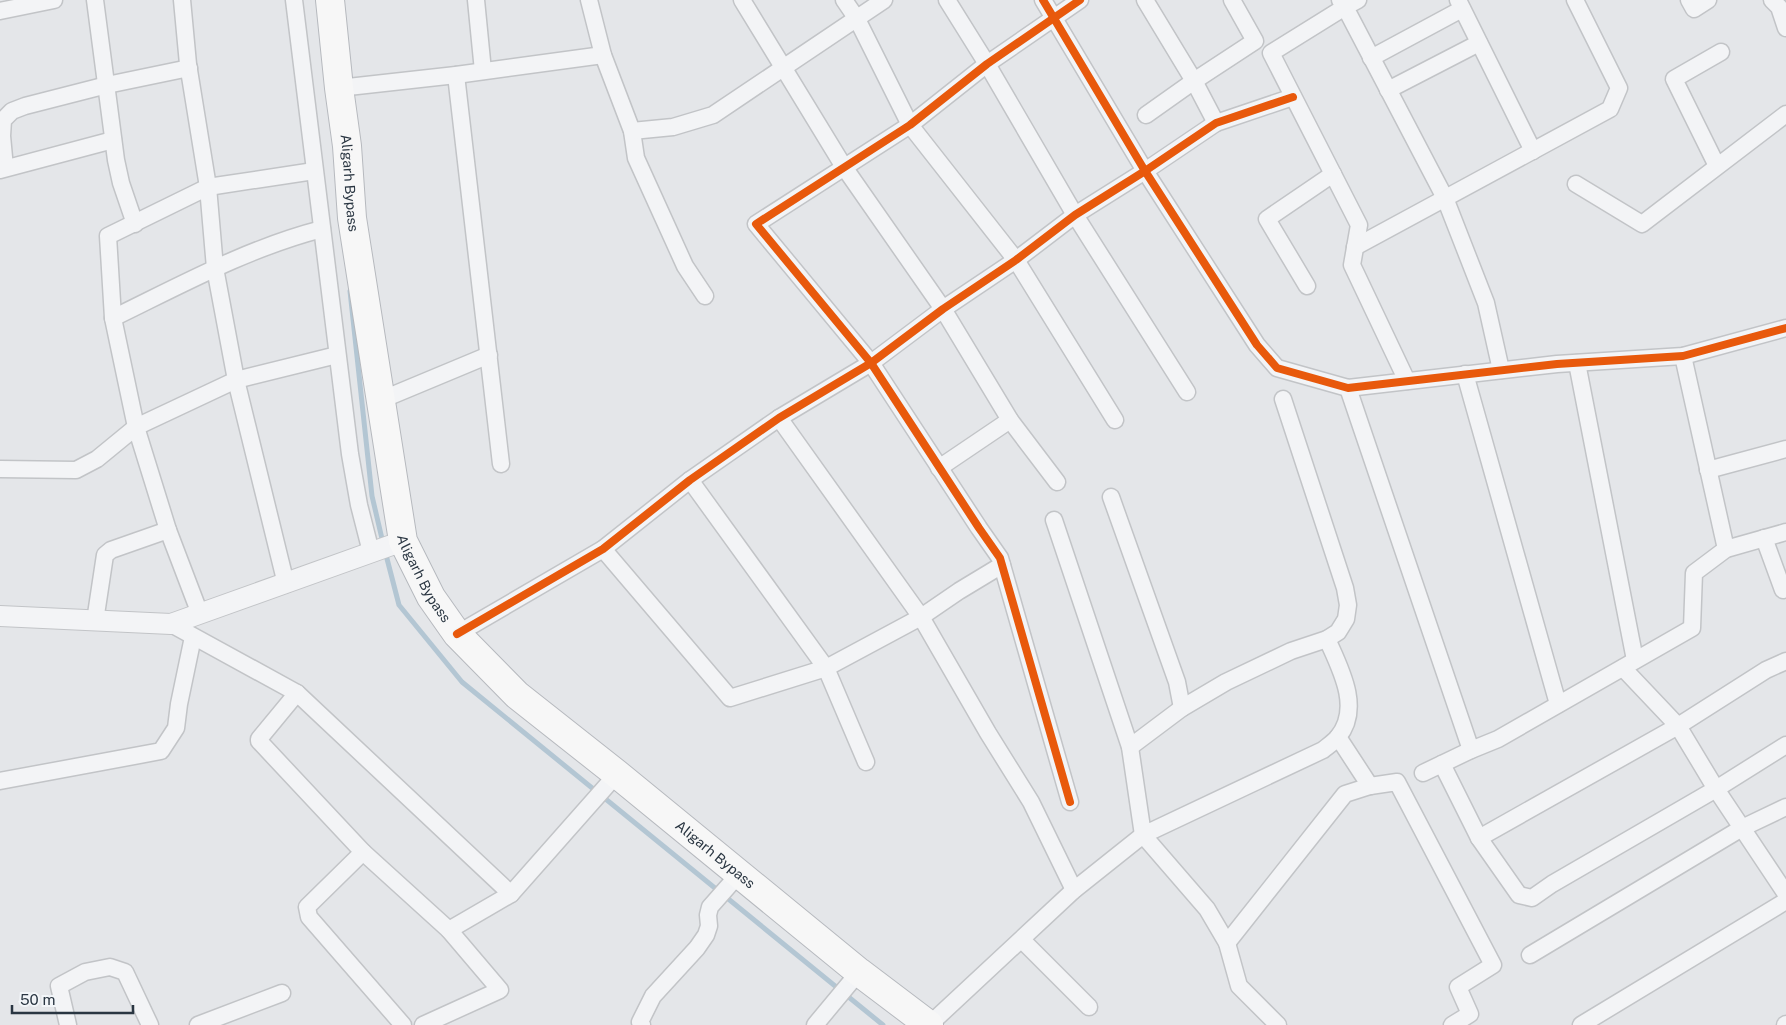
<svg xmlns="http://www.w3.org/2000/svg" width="1786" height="1025" font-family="'Public Sans',sans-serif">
	<rect width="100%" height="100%" fill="#e4e6e9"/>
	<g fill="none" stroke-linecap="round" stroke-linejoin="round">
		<g stroke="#b3c6d3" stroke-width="5">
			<polyline points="350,291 372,496 383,543"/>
			<polyline points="385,551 399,605 462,682 883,1025"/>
		</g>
		<g stroke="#c2c4c7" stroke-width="19">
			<g id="minor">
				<polyline points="95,0 116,160 121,183 135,224"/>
				<polyline points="182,0 188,64 208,187 215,268 236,380 286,584"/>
				<polyline points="294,0 350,454 359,505 371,552"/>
				<polyline points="476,0 483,71"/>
				<polyline points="589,0 603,55 632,131 636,158 685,266 705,296"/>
				<polyline points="742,0 844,167 943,309 1010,420 1057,482"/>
				<polyline points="844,0 857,19 910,125 1016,260 1115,420"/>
				<polyline points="947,0 987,64 1075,215 1187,392"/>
				<polyline points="1043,0 1145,171 1257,345 1277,368 1348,388 1557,364 1683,356 1786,328"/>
				<polyline points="1145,0 1194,81 1216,123"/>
				<polyline points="1340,0 1345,7 1271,53 1359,225 1352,265 1407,381"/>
				<polyline points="1358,0 1345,7 1445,198 1486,303 1501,370"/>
				<polyline points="1458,0 1533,151"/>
				<polyline points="1689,0 1694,9 1708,0"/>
				<polyline points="1772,0 1779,7 1786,28"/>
				<polyline points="0,11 54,0"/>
				<polyline points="1371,58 1462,9"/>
				<polyline points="456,75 501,464"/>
				<polyline points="339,88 456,75 603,55"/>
				<polyline points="1388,90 1479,43"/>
				<polyline points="1146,115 1194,81 1255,41 1232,0"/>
				<polyline points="632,131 673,127 713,115 884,0"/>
				<polyline points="1717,166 1674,79 1721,52"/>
				<polyline points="5,168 2,136 3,120 12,111 25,106 107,85 189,68"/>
				<polyline points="0,170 113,140"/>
				<polyline points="1576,184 1642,224 1786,114"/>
				<polyline points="1355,247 1610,109 1619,88 1575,0"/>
				<polyline points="1307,286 1267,219 1333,174"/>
				<path d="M113,318C181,285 248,248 322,229"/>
				<polyline points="1683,356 1726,549"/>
				<polyline points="1577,363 1635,660"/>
				<polyline points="1465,374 1558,704"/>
				<polyline points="1348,388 1471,750"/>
				<polyline points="381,400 489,355"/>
				<polyline points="779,418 921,617 988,733 1031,802 1074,890"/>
				<polyline points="939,468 1010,420"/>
				<polyline points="0,469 76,470 97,459 136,427 236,380 337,355"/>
				<polyline points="1708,470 1786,449"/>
				<polyline points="690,480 826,668 866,762"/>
				<polyline points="1111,497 1177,682 1182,708"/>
				<path d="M1054,520L1130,747L1143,835L1323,750C1328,746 1334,742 1338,737C1362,708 1340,668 1327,639"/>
				<polyline points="1764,538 1783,590"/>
				<polyline points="603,549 730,698 826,668 921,617 959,591 1002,565"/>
				<polyline points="200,614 168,530 136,427 113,318 108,236 208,187 314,171"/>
				<polyline points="95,621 105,555 111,550 168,530"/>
				<polyline points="171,624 297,693 511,894"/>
				<polyline points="457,634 603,549 690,480 779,418 871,363 943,309 1016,260 1075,215 1145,171 1216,123 1293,97"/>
				<polyline points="1623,668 1678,726 1716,789 1786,894"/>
				<polyline points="297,693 259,739 259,741 363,852 449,930 511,894 617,774"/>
				<polyline points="1338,737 1370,786"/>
				<polyline points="1130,747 1182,708 1226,682 1291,651 1327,639 1338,632 1346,619 1348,605 1345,588 1283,399"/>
				<polyline points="1442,764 1479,838 1519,895 1532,898 1552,884 1716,789 1786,745"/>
				<polyline points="1423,773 1471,750 1498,739 1692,628 1694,573 1726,549 1786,532"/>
				<polyline points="0,781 161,751 176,728 179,704 193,637"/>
				<polyline points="1070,802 1000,558 979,528 871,363 756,224 910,125 987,64 1080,0"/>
				<polyline points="1479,838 1678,726 1766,670 1786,661"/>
				<polyline points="363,852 307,907 309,917 403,1025"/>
				<polyline points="1022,940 1089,1007"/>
				<polyline points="1227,943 1345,794 1370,786 1397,782 1493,965 1458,987 1470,1014 1452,1025"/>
				<polyline points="1530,955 1742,828 1786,807"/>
				<polyline points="68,1025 59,986 85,972 110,967 125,972 150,1025"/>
				<polyline points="198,1025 282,993"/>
				<polyline points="423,1025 500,990 449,930"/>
				<polyline points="642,1025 640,1022 653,996 697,948 706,935 709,926 708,915 710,907 739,874"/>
				<polyline points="815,1025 859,972"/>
				<polyline points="929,1025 1074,890 1143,835 1207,909 1227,943 1239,986 1278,1025"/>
				<polyline points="1581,1025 1786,901"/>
				<polyline points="1785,1025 1786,1024"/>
			</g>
		</g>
		<g stroke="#c2c4c7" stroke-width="22">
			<polyline id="tertiary" points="0,616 171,624 403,541"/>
		</g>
		<g stroke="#b6b9be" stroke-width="30">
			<g id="trunk">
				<path id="s1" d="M330,0L339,88L347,146L352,218L403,541L431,597L457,634L517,695L617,774L859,972L929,1025"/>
			</g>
		</g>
		<use href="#minor" stroke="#f3f4f6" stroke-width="16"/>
		<use href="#tertiary" stroke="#f3f4f6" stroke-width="20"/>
		<use href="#trunk" stroke="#f7f7f7" stroke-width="28"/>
		<g stroke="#f2f5f8" stroke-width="11">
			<g id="cycleway">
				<polyline points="1043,0 1145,171 1257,345 1277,368 1348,388 1557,364 1683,356 1786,328"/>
				<polyline points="457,634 603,549 690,480 779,418 871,363 943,309 1016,260 1075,215 1145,171 1216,123 1293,97"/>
				<polyline points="1070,802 1000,558 979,528 871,363 756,224 910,125 987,64 1080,0"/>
			</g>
		</g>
		<use href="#cycleway" stroke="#e8590c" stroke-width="8"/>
	</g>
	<g text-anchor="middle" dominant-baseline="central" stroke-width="4" stroke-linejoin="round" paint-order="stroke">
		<g font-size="14" fill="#2a3642" stroke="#f2f5f8">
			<text stroke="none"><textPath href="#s1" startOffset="184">Aligarh Bypass</textPath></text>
			<text stroke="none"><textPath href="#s1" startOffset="589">Aligarh Bypass</textPath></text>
			<text stroke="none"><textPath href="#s1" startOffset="994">Aligarh Bypass</textPath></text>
		</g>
	</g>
	<path d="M12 1005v8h121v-8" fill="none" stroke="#2a3642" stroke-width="2.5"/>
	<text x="20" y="1005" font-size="15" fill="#2a3642" stroke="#f2f5f8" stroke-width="4" paint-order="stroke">50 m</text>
</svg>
